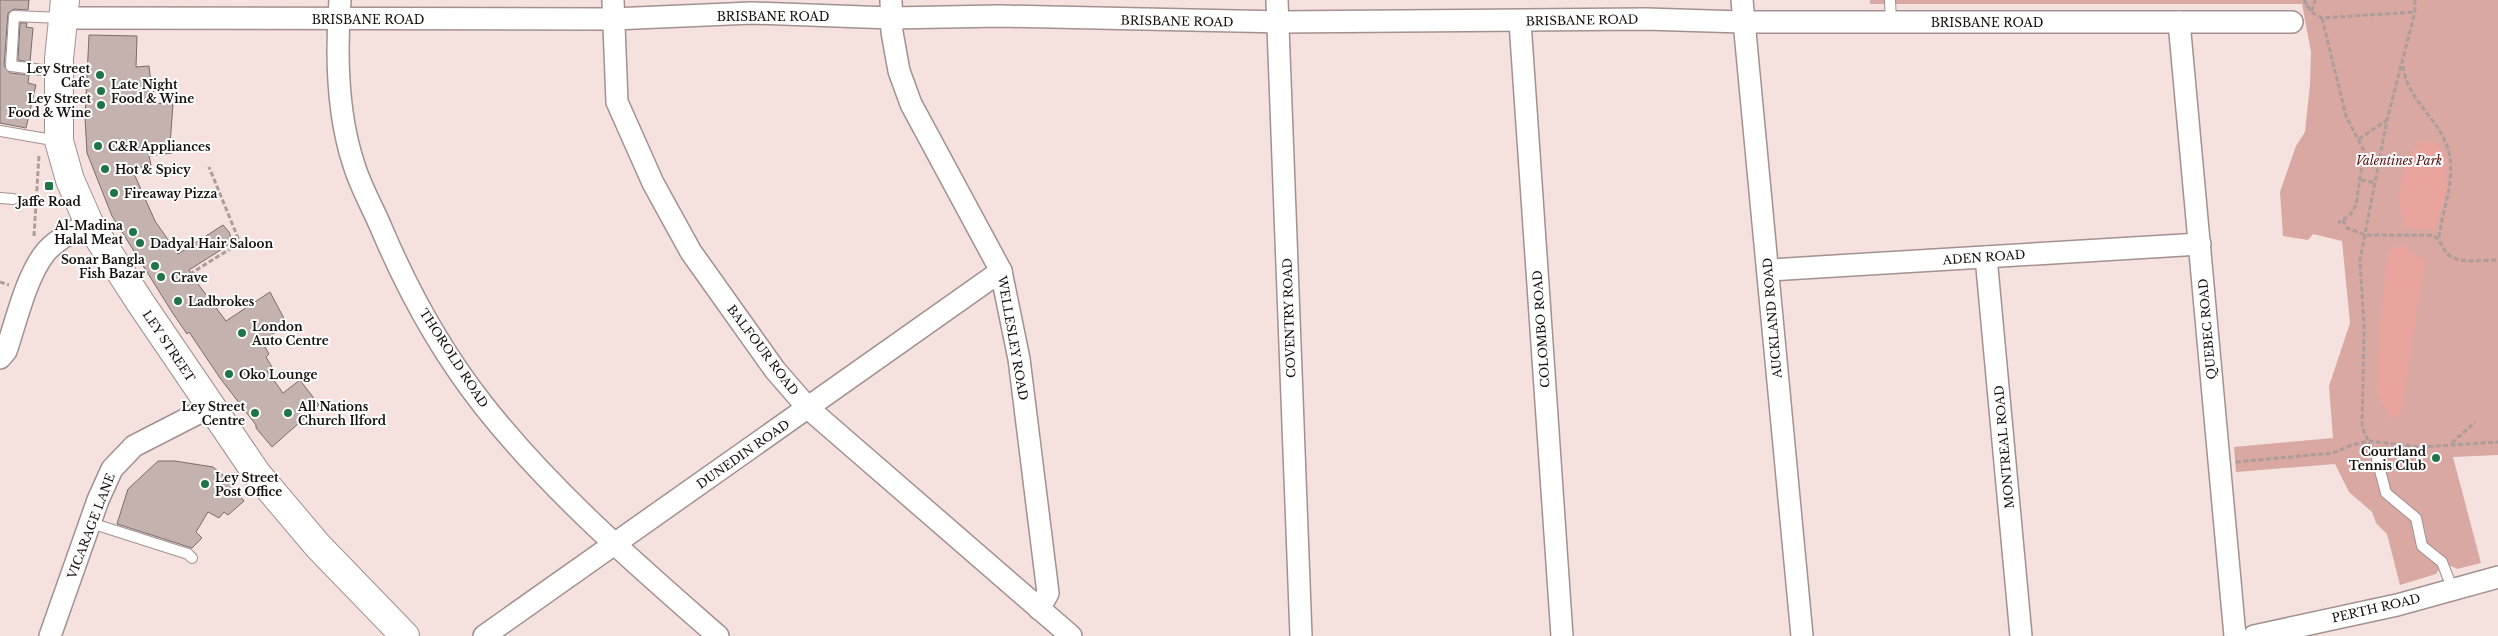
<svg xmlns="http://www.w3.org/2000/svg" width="2498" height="636" font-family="'Libre Baskerville',serif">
	<rect width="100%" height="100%" fill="#f5e2df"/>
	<polygon fill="#d9a8a2" points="1870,0 2498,0 2498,455 2453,457 2481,563 2457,569 2451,566 2439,569 2436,574 2400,585 2387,534 2376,523 2372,512 2349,492 2335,464 2236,472 2234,447 2333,438 2329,386 2350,323 2342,241 2313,234 2308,240 2283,236 2280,192 2296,146 2305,132 2310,84 2311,52 2302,4 1870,4"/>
	<g fill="#e9a59d">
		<polygon points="2422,141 2436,143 2445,156 2447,191 2434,230 2405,228 2398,198 2406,160"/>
		<polygon points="2401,245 2425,261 2401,414 2391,419 2377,395 2380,325 2386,265 2390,250"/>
	</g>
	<g fill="#c4b2af" stroke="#7c6c6a">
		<polygon points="0,0 29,0 28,10 14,9 8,13 4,66 10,73 29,75 28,83 36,85 26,128 0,123"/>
		<polygon points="20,23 27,23 26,27 33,28 30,62 18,60"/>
		<polygon points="89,35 137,36 136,67 149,66 151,83 154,83 153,103 173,104 170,145 172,153 149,156 151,165 132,169 155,221 178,254 223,225 229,232 232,240 227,246 189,270 198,284 226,321 270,292 287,324 262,342 269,354 266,357 272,367 267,371 283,393 300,380 319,405 272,447 256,428 256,425 220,378 189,332 187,334 172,312 112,216 87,153 85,118"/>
		<polygon points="158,461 175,461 213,467 225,477 244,501 228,515 224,512 219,518 208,512 196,532 202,538 192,548 117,524 128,489"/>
	</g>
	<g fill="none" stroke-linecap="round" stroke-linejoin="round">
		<g stroke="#a3918f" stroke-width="12">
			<g id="lane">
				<polyline points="1890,0 1891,22"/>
				<polyline points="58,72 11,66 14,16 61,18"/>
				<polyline points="0,131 58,141"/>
				<polyline points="0,198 13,199"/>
				<polyline points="2377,459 2386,493 2416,518 2422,546 2442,562 2453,590"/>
				<polyline points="91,523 188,554 192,558"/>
			</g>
		</g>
		<g stroke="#a3918f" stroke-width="24">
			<g id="street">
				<path d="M340,0C336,53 337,114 354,165C361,188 374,210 383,232C409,293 443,354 484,406C552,492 636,564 718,636"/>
				<polyline points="613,0 617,102 653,183 691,252 775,370 808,408 1071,636"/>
				<polyline points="891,0 892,32 899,71 911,104 1001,271 1019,359 1048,593 1039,609"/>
				<polyline points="1277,0 1301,636"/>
				<polyline points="1742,0 1802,636"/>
				<polyline points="63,18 613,19 752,13 891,18 999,16 1278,22 1646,19 1742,22 2292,22"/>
				<polyline points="1520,22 1562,636"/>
				<polyline points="2179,22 2235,636"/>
				<polyline points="1986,257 2021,636"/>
				<polyline points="1768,270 2200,244"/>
				<path d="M0,358L6,351C16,322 26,277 45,253C56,239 74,232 89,223"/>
				<polyline points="50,636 98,500 112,469 134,446 210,407"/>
				<polyline points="484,636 1001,271"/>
				<polyline points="2254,636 2397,605 2498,577"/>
			</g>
		</g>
		<g stroke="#a3918f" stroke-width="30">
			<polyline id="secondary" points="65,0 59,59 59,141 70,180 89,223 140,302 257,474 318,546 405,636"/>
		</g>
		<g stroke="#ac9d9b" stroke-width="3" stroke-dasharray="5 2.5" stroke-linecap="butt">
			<polyline points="2304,0 2308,6 2306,7"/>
			<polyline points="2308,6 2311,12 2322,18 2415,12 2415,0"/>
			<polyline points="2312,11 2315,0"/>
			<polyline points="2322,18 2346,116 2364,151 2356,205 2350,215 2338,223"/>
			<path d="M2403,66C2407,98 2434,115 2446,143C2459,175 2442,207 2439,238"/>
			<polyline points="2359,139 2387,120"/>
			<polyline points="2361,180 2376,183"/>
			<path d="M2343,220L2347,228L2365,235H2432C2442,240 2442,250 2450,256C2462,264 2484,260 2498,260"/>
			<polyline points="34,236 39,155"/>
			<polyline points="0,282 9,285"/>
			<polyline points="177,282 230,249 238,238 209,167"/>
			<polyline points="2452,443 2475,422"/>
			<polyline points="2371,447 2362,427 2364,327 2360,260 2387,120 2415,12"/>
			<polyline points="2236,462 2333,453 2352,445 2369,441 2421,447 2498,442"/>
		</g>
		<use href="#lane" stroke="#fff" stroke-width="10"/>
		<use href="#street" stroke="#fff" stroke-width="21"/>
		<use href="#secondary" stroke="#fff" stroke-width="28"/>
	</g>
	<g fill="#1f7548" stroke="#fff" stroke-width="2">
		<circle cx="100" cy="75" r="5"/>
		<circle cx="101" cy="91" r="5"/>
		<circle cx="101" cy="105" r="5"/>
		<circle cx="98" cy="146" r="5"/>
		<circle cx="105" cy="169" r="5"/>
		<rect x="44" y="181" width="10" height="10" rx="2.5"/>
		<circle cx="114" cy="193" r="5"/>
		<circle cx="133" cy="232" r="5"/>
		<circle cx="140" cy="243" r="5"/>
		<circle cx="155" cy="266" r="5"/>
		<circle cx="161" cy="277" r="5"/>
		<circle cx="178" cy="301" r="5"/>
		<circle cx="242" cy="333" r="5"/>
		<circle cx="229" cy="374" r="5"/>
		<circle cx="255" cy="413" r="5"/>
		<circle cx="288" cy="413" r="5"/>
		<circle cx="2436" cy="458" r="5"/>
		<circle cx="205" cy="484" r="5"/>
	</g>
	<g text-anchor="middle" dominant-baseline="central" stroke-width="4" stroke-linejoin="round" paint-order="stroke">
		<g font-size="12" fill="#150f0e" stroke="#fff">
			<text x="773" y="16">BRISBANE ROAD</text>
			<text x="368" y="19">BRISBANE ROAD</text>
			<text transform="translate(1582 20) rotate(-1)">BRISBANE ROAD</text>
			<text transform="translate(1177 21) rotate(1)">BRISBANE ROAD</text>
			<text x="1987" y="22">BRISBANE ROAD</text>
			<text transform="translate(1984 257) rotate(-4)">ADEN ROAD</text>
			<text transform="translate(1289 318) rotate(-92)">COVENTRY ROAD</text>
			<text transform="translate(1772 318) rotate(-95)">AUCKLAND ROAD</text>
			<text transform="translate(1541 329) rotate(-94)">COLOMBO ROAD</text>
			<text transform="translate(2207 329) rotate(-95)">QUEBEC ROAD</text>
			<text transform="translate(1013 338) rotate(80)">WELLESLEY ROAD</text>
			<text transform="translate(169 346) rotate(56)">LEY STREET</text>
			<text transform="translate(763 350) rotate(53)">BALFOUR ROAD</text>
			<text transform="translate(454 358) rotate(57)">THOROLD ROAD</text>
			<text transform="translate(2004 447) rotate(-95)">MONTREAL ROAD</text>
			<text transform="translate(743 454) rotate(-35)">DUNEDIN ROAD</text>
			<text transform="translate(91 526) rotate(-69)">VICARAGE LANE</text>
			<text transform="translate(2376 608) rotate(-13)">PERTH ROAD</text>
		</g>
		<g font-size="12" font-weight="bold" fill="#150f0e" stroke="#fff" text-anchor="start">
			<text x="90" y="68" text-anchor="end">Ley Street<tspan x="90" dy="14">Cafe</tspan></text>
			<text x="111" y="84">Late Night<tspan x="111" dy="14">Food &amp; Wine</tspan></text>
			<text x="91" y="98" text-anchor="end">Ley Street<tspan x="91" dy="14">Food &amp; Wine</tspan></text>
			<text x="108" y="146">C&amp;R Appliances</text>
			<text x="115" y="169">Hot &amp; Spicy</text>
			<text x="124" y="193">Fireaway Pizza</text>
			<text x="49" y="201" text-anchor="middle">Jaffe Road</text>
			<text x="123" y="225" text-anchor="end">Al-Madina<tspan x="123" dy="14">Halal Meat</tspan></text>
			<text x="150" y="243">Dadyal Hair Saloon</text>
			<text x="145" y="259" text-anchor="end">Sonar Bangla<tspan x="145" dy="14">Fish Bazar</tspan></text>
			<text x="171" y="277">Crave</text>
			<text x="188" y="301">Ladbrokes</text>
			<text x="252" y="326">London<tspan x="252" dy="14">Auto Centre</tspan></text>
			<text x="239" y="374">Oko Lounge</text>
			<text x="245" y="406" text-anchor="end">Ley Street<tspan x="245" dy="14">Centre</tspan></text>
			<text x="298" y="406">All Nations<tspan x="298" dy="14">Church Ilford</tspan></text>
			<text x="2426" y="451" text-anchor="end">Courtland<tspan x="2426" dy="14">Tennis Club</tspan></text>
			<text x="215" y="477">Ley Street<tspan x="215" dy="14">Post Office</tspan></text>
		</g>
		<g font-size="12" font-style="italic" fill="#59090b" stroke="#fff">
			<text x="2399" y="160">Valentines Park</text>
		</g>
	</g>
</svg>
